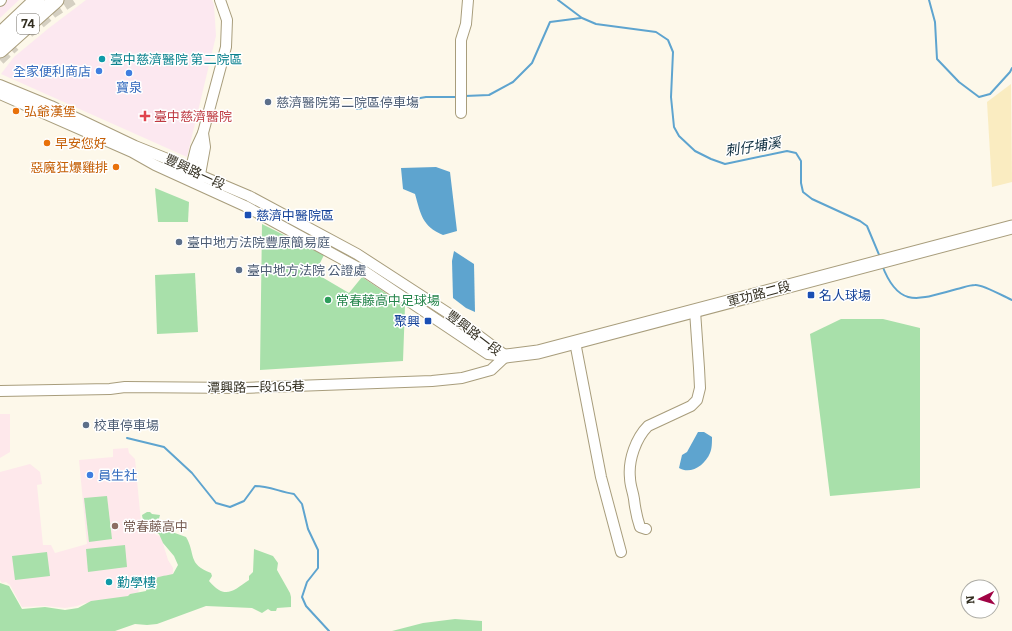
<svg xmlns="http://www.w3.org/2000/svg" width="1012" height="631" font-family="Bitter,'Noto Sans TC',serif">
	<rect width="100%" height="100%" fill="#fdf8ea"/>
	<polygon fill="#faecc1" points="1011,84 1012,182 992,187 987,102"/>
	<g fill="#fee8eb">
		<polygon points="0,414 10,414 10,452 0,458"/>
		<polygon points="128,448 129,453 135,459 141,522 147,530 161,537 168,560 173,568 173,575 139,585 138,597 92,604 85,603 77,606 65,608 45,606 22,607 10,585 6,582 2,583 0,580 0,472 30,464 40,472 42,484 37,485 43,545 51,545 55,553 87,544 79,460 113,457 113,449"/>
	</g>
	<g fill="#fce8f0">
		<polygon points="0,0 19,0 0,18"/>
		<polygon points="86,0 212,0 214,5 216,36 187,157 1,74 14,57 49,28"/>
	</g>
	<g fill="#a8e0aa">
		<polygon points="155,188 189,202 188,222 158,222"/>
		<polygon points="262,224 324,255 315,273 349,293 362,277 405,306 403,361 260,370"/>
		<polygon points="195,273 198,332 157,334 155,275"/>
		<polygon points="841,319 883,319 920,328 920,488 830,496 810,334"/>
		<polygon points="107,496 112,539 89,542 84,498"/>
		<path d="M147,512H150L152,514L160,515L158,522L161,528L186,537C196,554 187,564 211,573L212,576L209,581C225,600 233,591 249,580V576L253,572L254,549L273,556L278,563L277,570L290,593L291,597V607L277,608L276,611H271L268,609L262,613L252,608L206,606L157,624L147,625L135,624L115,631H0V583L9,586L22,609L45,607L65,610L78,608L91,601L128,596L130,594L146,591C150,576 160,577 173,574L178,565L174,556L163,543L159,534C148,529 144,528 142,515Z"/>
		<polygon points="125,545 127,567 88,572 86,549"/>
		<polygon points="47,552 50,576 15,580 12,556"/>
		<polygon points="455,619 482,621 482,631 392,631 423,623"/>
	</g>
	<g fill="#5ea4cf">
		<path d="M436,167L450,172L457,231L443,235C422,226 421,215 415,194L403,189L401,168Z"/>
		<polygon points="454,251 474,264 475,312 466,308 453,298 452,261"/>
		<path d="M698,432H704L712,437C712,442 712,449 710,453C705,465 691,475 679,468L682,455L687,452Z"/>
	</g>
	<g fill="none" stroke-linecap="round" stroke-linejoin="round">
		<g stroke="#5ea4cf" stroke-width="2">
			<polyline points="558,0 582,18 596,24 656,32 668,40 673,52 671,97 674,127 679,136 695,151 711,159 725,164 787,151 796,153 801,161 801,183 803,192 812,199 860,221 867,226 880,257"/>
			<polyline points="929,0 935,22 937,59 959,82 979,97 990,94 1010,72 1012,68"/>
			<polyline points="465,96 489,95 513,82 532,63 550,22 581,18"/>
			<polyline points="357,109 426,97 459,97"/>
			<path d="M882,265C899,310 919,299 957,289C962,288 969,285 975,285C982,284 1005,297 1012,300"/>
			<path d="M127,438L164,447L192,473L216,503L230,507L244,501L255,486C269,486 280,492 294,494L302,504L308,529L318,550V568L307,582L302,597L306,606L329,631"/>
		</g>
		<g stroke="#d5d0c2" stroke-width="10" stroke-dasharray="10 5" stroke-linecap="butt">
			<polyline points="29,33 53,13 73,0"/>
			<polyline points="0,60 15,46"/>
		</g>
		<g stroke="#a89d7c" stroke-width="12">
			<g id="minor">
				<polyline points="0,1 1,0"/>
				<polyline points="0,85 51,106 135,146 165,158 190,171 249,196 357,254 451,315 506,356"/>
				<polyline points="0,94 132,152 155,165 245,206 364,271 488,354 504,356"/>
				<polyline points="461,113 461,40 466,24 468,0"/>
				<polyline points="189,176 196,148 203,133 226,47 227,20 220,0"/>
				<polyline points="199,180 205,147 203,133"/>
				<polyline points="575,342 601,477 621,552"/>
				<polyline points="0,391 110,389 125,387 243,388 432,381 462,378 491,370 506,356"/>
				<path d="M646,529L640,527C637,518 635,508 634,499C633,492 630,485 630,478C628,460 636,438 648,426L691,406L697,400L700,388L699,368L695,311"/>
			</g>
		</g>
		<g stroke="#a89d7c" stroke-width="15">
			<polyline id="major" points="506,356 538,352 1012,227"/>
		</g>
		<g stroke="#a89d7c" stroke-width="17">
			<g id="highway">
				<polyline points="0,35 37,0"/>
				<polyline points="0,50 56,0"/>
			</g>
		</g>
		<use href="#minor" stroke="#fff" stroke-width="10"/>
		<use href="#major" stroke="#fff" stroke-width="13"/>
		<use href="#highway" stroke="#fff" stroke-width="15"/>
	</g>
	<g fill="#0f9aa8" stroke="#fff" stroke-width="1.5">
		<circle cx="102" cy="59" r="4"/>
		<circle cx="109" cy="582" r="4"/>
	</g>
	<g fill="#3f7fe0" stroke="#fff" stroke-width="1.5">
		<circle cx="99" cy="71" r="4"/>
		<circle cx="129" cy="73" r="4"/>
		<circle cx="90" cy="475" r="4"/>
	</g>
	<g fill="#5c6f8a" stroke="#fff" stroke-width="1.5">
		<circle cx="268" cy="102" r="4"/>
		<circle cx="179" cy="242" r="4"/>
		<circle cx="239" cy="270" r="4"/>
		<circle cx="86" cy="425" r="4"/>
	</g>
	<g fill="#e8710a" stroke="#fff" stroke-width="1.5">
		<circle cx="16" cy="111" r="4"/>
		<circle cx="47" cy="143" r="4"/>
		<circle cx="116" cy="167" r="4"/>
	</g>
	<path fill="#e0444e" stroke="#fff" stroke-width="1.5" d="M143 110h4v4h4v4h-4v4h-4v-4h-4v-4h4z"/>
	<g fill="#1a4fb4" stroke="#fff" stroke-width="1.5">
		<rect x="244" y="211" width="8" height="8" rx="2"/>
		<rect x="807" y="291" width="8" height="8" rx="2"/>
		<rect x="424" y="317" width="8" height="8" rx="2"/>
	</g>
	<circle fill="#2e9e5b" stroke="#fff" stroke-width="1.5" cx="328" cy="300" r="4"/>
	<circle fill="#8d6e63" stroke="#fff" stroke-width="1.5" cx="115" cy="526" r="4"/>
	<g text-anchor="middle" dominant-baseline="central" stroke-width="3" stroke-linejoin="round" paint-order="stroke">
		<rect fill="#fff" stroke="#706d64" stroke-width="1" x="17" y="14" width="22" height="20" rx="3"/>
		<g font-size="12" font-weight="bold" fill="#332f21">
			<text x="28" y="24">74</text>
		</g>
		<g font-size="13" fill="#0d838f" stroke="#fff" text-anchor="start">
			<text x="110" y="59">臺中慈濟醫院 第二院區</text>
			<text x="117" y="582">勤學樓</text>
		</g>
		<g font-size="13" fill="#366cbe" stroke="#fff" text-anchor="end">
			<text x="91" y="71">全家便利商店</text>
			<text x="129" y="87" text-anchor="middle">寶泉</text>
			<text x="98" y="475" text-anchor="start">員生社</text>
		</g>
		<g font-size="13" fill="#4e5e75" stroke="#fff" text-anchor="start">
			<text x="276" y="102">慈濟醫院第二院區停車塲</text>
			<text x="187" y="242">臺中地方法院豐原簡易庭</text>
			<text x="247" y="270">臺中地方法院 公證處</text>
			<text x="94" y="425">校車停車場</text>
		</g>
		<g font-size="13" fill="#c56008" stroke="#fff" text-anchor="start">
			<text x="24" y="111">弘爺漢堡</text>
			<text x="55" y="143">早安您好</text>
			<text x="108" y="167" text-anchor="end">惡魔狂爆雞排</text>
		</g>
		<g font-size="13" fill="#be3a42" stroke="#fff" text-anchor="start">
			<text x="154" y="116">臺中慈濟醫院</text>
		</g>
		<g font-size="13" fill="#332f21" stroke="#fff">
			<text transform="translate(195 172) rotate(25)">豐興路一段</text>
			<text transform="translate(759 294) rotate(-15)">軍功路二段</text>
			<text transform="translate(474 333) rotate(37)">豐興路一段</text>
			<text transform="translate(256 387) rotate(-1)">潭興路一段165巷</text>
		</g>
		<g font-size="13" fill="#164399" stroke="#fff" text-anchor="start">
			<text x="256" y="215">慈濟中醫院區</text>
			<text x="819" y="295">名人球場</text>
			<text x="420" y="321" text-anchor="end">聚興</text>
		</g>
		<g font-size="13" fill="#27864d" stroke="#fff" text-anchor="start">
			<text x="336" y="300">常春藤高中足球場</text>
		</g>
		<g font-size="13" fill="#785e54" stroke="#fff" text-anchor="start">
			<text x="123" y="526">常春藤高中</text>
		</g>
		<g font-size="14" font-style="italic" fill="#0c2d3f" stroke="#fff">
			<text transform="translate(753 147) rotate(-9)">刺仔埔溪</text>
		</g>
	</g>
	<g transform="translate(980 599) rotate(265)"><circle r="19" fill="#ffffff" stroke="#adaca6"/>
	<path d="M0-3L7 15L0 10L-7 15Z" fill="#a00344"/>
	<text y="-6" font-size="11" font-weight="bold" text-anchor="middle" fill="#332f21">N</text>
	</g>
</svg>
